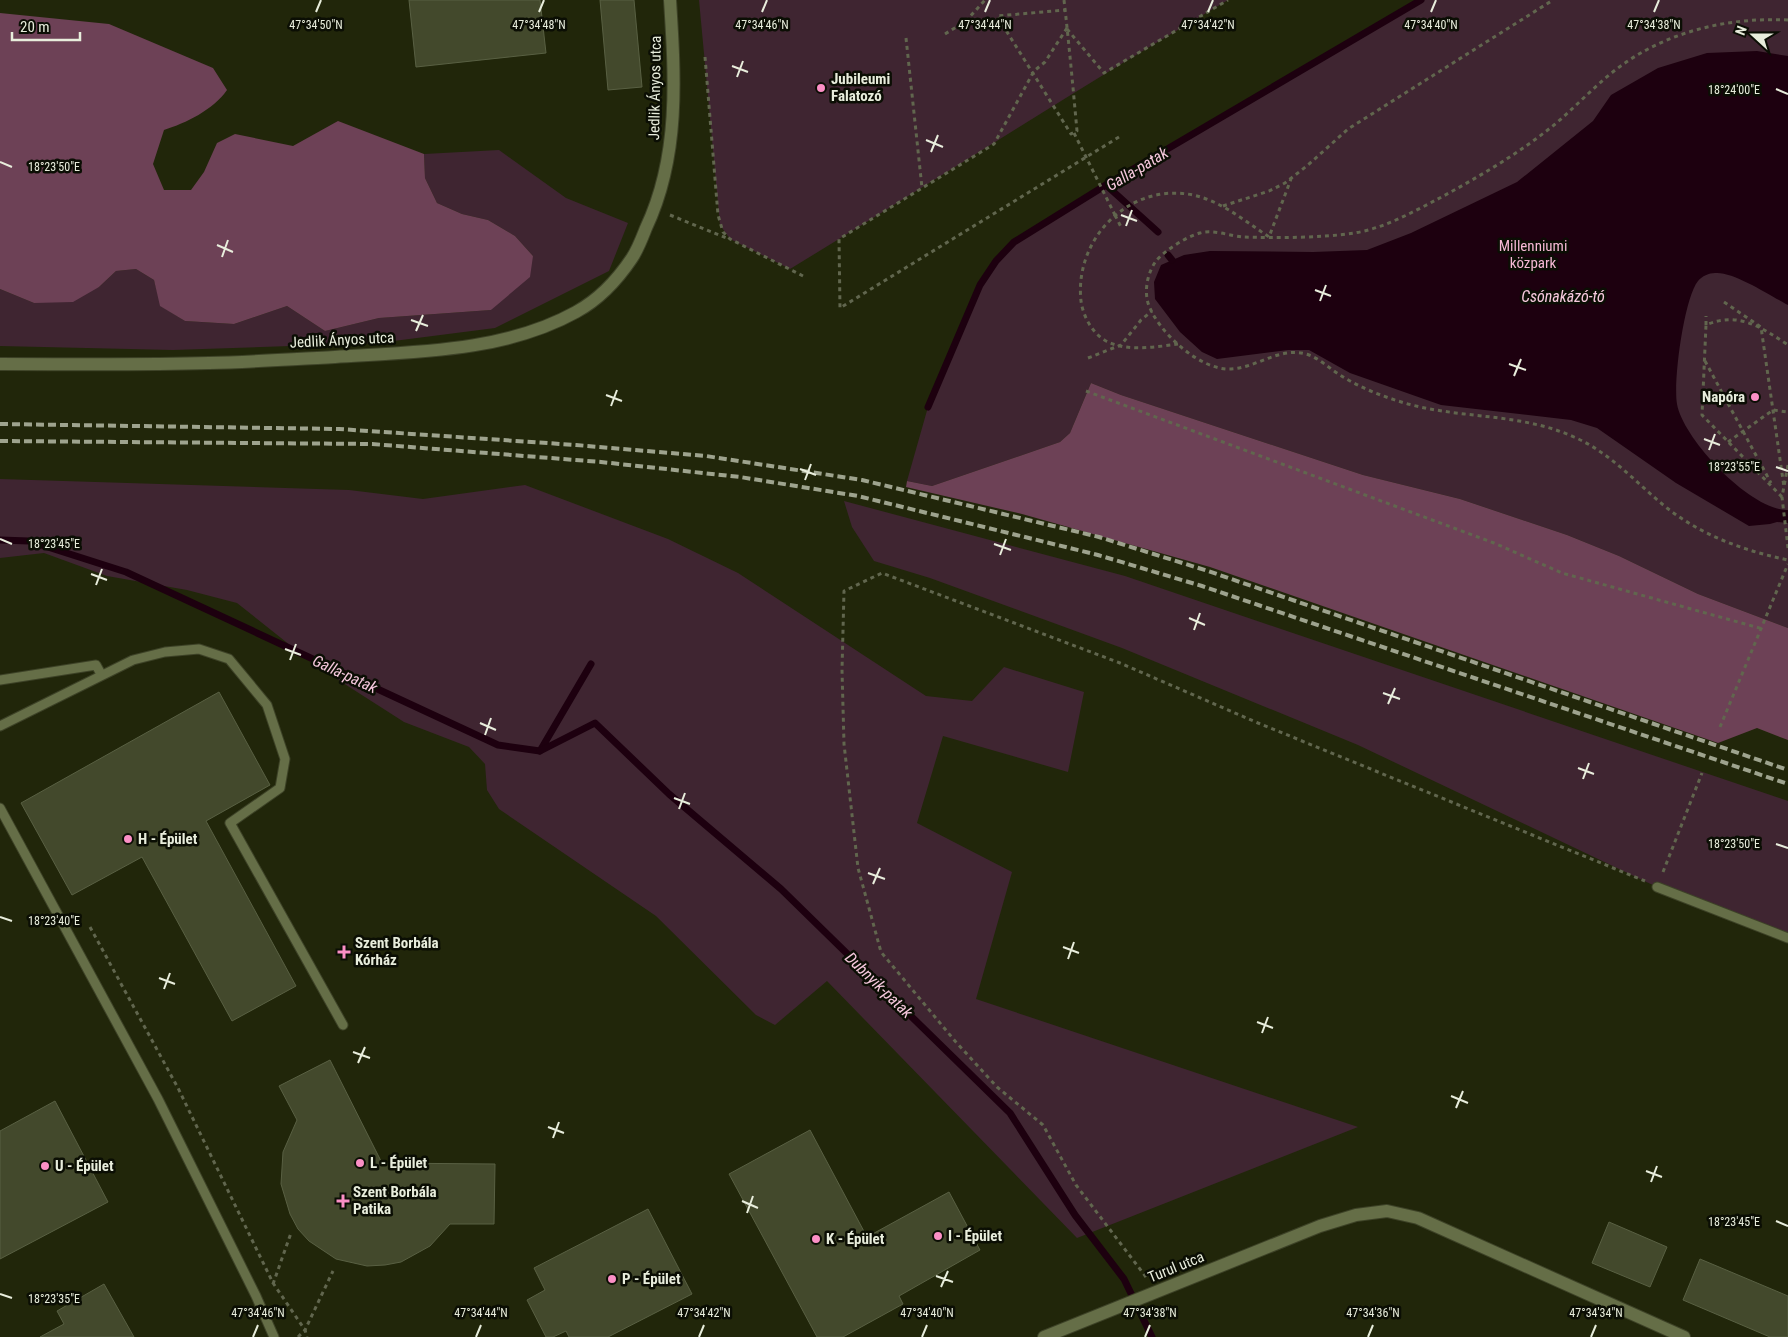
<svg xmlns="http://www.w3.org/2000/svg" width="1788" height="1337" font-family="'Roboto Condensed',sans-serif">
	<rect width="100%" height="100%" fill="#21260a"/>
	<g fill="#3f2531">
		<path d="M699,0H1228C1080,87 936,180 790,269L730,239L720,225Z"/>
		<polygon points="1421,0 1788,0 1788,628 1698,594 1619,556 1567,535 1460,499 1363,475 1121,395 1091,383 1070,433 1060,442 932,486 907,481 928,407 980,285 996,261 1014,242 1106,185"/>
		<polygon points="499,150 566,198 628,223 609,271 495,328 378,343 173,350 0,346 0,289 34,303 99,287 116,271 136,269 154,280 161,306 185,321 234,324 287,306 325,331 379,318 491,310 533,256 515,236 488,220 462,214 437,203 425,178 424,154"/>
		<polygon points="0,479 349,490 423,499 525,485 668,539 738,573 926,696 972,701 1004,667 1084,692 1068,772 943,736 917,823 1012,872 976,999 1358,1127 1077,1238 827,981 775,1025 756,1015 656,916 499,809 487,790 485,764 469,747 404,722 315,665 237,603 187,590 107,576 44,553 0,558"/>
		<polygon points="844,501 1125,576 1788,801 1788,934 1657,887 1358,745 1122,648 930,578 874,561 852,527"/>
	</g>
	<g fill="#6d4156">
		<path d="M0,13L109,24L213,68L227,90C213,110 186,123 164,130L153,164L164,190H191L204,172L217,143L235,134L293,146L338,121L424,154L425,178L437,203L462,214L488,220L515,236L533,256L530,277L491,310L379,318L325,331L287,306L234,324L185,321L160,306L154,280L136,269L116,271L99,287L73,302L34,303L0,289Z"/>
		<polygon points="1091,383 1121,395 1363,475 1460,499 1567,535 1619,556 1698,594 1788,628 1788,740 1757,728 1718,743 1210,567 1022,514 906,487 907,481 932,486 1060,442 1070,433"/>
	</g>
	<path fill="#1d000f" d="M1757,51L1788,56V305C1771,296 1733,271 1715,273C1709,273 1702,276 1698,281C1684,298 1673,382 1677,404C1683,439 1751,511 1788,510V523L1777,522L1770,524L1749,526L1676,483L1597,428L1571,420L1441,405L1350,373L1309,350H1288L1217,359L1202,352L1180,332L1155,299L1154,282L1161,265L1184,255L1210,251L1313,252L1367,250L1411,233L1517,182L1593,121L1611,95L1658,68L1707,53Z"/>
	<g fill="none" stroke-linecap="round" stroke-linejoin="round">
		<g stroke="#1d000f" stroke-width="7">
			<polyline points="1106,185 1158,232"/>
			<polyline points="1168,255 1172,260"/>
			<polyline points="928,407 980,285 996,261 1014,242 1106,185 1421,0"/>
			<polyline points="0,540 29,541 126,572 498,745 540,751 591,664"/>
			<polyline points="540,751 595,723 669,794 781,889 1010,1113 1075,1215 1124,1279 1152,1337"/>
		</g>
	</g>
	<g fill="#43492c" stroke="#596043">
		<polygon points="409,0 540,0 546,53 416,67"/>
		<polygon points="600,0 634,0 642,87 608,90"/>
		<polygon points="219,692 270,785 206,821 296,986 232,1021 142,857 72,895 21,803"/>
		<polygon points="330,1060 382,1163 495,1164 494,1224 450,1224 430,1246 401,1262 385,1265 367,1266 336,1259 309,1241 298,1229 290,1214 281,1184 283,1152 297,1120 279,1086"/>
		<polygon points="55,1101 108,1202 0,1259 0,1131"/>
		<polygon points="810,1130 867,1237 949,1192 980,1250 899,1296 903,1304 843,1337 817,1337 729,1174"/>
		<polygon points="648,1209 692,1294 608,1337 569,1337 566,1331 553,1337 546,1337 527,1300 545,1290 534,1268"/>
		<polygon points="1609,1222 1667,1247 1650,1287 1592,1263"/>
		<polygon points="1700,1259 1788,1296 1788,1337 1770,1337 1683,1300"/>
		<polygon points="104,1284 134,1337 40,1337 64,1324 57,1311"/>
	</g>
	<g fill="none" stroke-linecap="round" stroke-linejoin="round">
		<g stroke="#3d4227" stroke-width="11">
			<g id="service">
				<polyline points="0,680 96,665 101,674"/>
				<polyline points="0,726 133,660 165,652 199,649 229,659 267,705 285,759 280,788 230,823 343,1025"/>
				<polyline points="0,808 158,1099 256,1296 274,1337"/>
				<polyline points="1657,887 1788,938"/>
			</g>
		</g>
		<g stroke="#3d4227" stroke-width="14">
			<g id="minor">
				<path d="M0,364C70,364 140,365 209,363C251,362 293,359 335,357C415,352 504,352 576,312C598,300 618,279 632,258C638,249 642,238 646,228C680,156 675,78 670,0"/>
				<polyline points="1044,1337 1320,1226 1356,1215 1387,1211 1418,1218 1684,1337"/>
			</g>
		</g>
		<g stroke="#61664e" stroke-width="3" stroke-dasharray="4 4" stroke-linecap="butt">
			<path d="M1064,0C1069,44 1073,87 1077,131L1071,134L997,16L1065,10"/>
			<path d="M1788,20C1724,17 1660,33 1609,75C1590,91 1573,109 1554,125C1518,154 1477,178 1436,200C1411,213 1382,229 1354,233C1323,238 1275,238 1243,237C1230,236 1213,229 1200,233C1186,237 1165,250 1156,261C1148,272 1144,289 1148,303C1157,331 1200,371 1231,369C1257,368 1281,345 1309,355C1320,359 1330,369 1340,375C1360,388 1384,397 1408,404C1463,419 1521,413 1574,437C1611,453 1636,483 1667,508C1703,536 1745,551 1788,560"/>
			<polyline points="1067,28 1045,62 1034,71 994,144 839,239 840,308 1119,137"/>
			<polyline points="1067,29 1104,73 1228,0"/>
			<polyline points="945,34 966,21 985,0"/>
			<polyline points="906,38 922,188"/>
			<polyline points="705,57 718,215 723,232 730,239 803,276"/>
			<polyline points="1223,206 1269,191 1285,183 1308,165 1348,129 1553,0"/>
			<polyline points="670,215 729,239"/>
			<polyline points="1115,215 1121,227"/>
			<polyline points="1724,302 1761,327 1784,487"/>
			<polyline points="1706,325 1706,316"/>
			<path d="M1178,344C1156,347 1127,352 1106,341C1092,333 1083,316 1081,301C1074,239 1129,182 1193,195C1221,201 1245,221 1269,237L1291,179"/>
			<polyline points="1088,358 1121,345 1141,320 1152,311"/>
			<polyline points="1705,361 1771,483"/>
			<polyline points="1086,391 1494,543 1562,573 1763,629"/>
			<polyline points="1728,442 1773,410 1788,412"/>
			<polyline points="1788,465 1782,497 1788,548"/>
			<path d="M1782,497L1702,415L1706,325C1738,311 1761,327 1788,345"/>
			<polyline points="1720,727 1788,564"/>
			<polyline points="1663,872 1702,773"/>
			<polyline points="90,927 178,1088 273,1283 305,1330 307,1337"/>
			<polyline points="1146,1277 1076,1185 1043,1125 997,1087 955,1041 881,952 858,868 844,744 842,670 844,591 882,573 1120,663 1258,723 1645,881"/>
			<polyline points="273,1284 291,1233"/>
			<polyline points="298,1337 305,1330 333,1271"/>
		</g>
		<use href="#service" stroke="#656e47" stroke-width="9"/>
		<use href="#minor" stroke="#656e47" stroke-width="12"/>
		<g stroke="#9ea38e" stroke-width="4" stroke-dasharray="8 4" stroke-linecap="butt">
			<polyline points="0,424 339,429 576,445 706,456 862,480 1099,537 1208,571 1788,770"/>
			<polyline points="0,441 372,444 601,462 740,477 858,496 1098,555 1202,586 1788,784"/>
		</g>
		<polyline stroke="#61664e" stroke-width="3" stroke-dasharray="4 4" stroke-linecap="butt" points="1074,133 1115,215"/>
	</g>
	<path fill="none" stroke="#e8eddc" stroke-width="2" d="M316,12L321,0M539,12L544,0M762,12L767,0M985,12L990,0M1208,12L1213,0M1431,12L1436,0M1654,12L1659,0M732,66L748,72M737,77L743,61M1776,89L1788,94M926,140L943,147M931,152L938,135M0,162L12,167M1121,215L1137,221M1126,226L1132,210M217,245L233,252M222,257L228,240M1315,290L1331,296M1320,301L1326,285M411,320L428,326M416,331L423,315M1509,364L1526,370M1514,376L1521,359M606,395L622,401M611,406L617,390M1704,439L1720,445M1709,450L1715,434M1776,467L1788,471M800,469L816,475M805,480L811,464M0,539L12,544M994,544L1011,550M1000,555L1006,539M91,574L107,580M96,585L102,569M1189,618L1205,625M1194,630L1200,613M285,649L301,655M290,660L296,644M1383,693L1400,699M1388,704L1395,688M480,723L496,730M485,735L491,718M1578,768L1594,774M1583,779L1589,763M674,798L690,804M679,809L685,793M1776,844L1788,848M868,873L885,879M873,884L880,868M0,917L12,921M1063,947L1079,953M1068,959L1074,942M159,978L175,984M164,989L170,973M1257,1022L1273,1028M1262,1033L1268,1017M353,1052L370,1058M358,1063L365,1047M1451,1096L1468,1103M1456,1108L1463,1091M548,1127L564,1133M553,1138L559,1122M1646,1171L1662,1177M1651,1182L1657,1166M742,1201L758,1208M747,1213L753,1196M1776,1221L1788,1226M936,1276L953,1282M941,1287L948,1271M0,1294L12,1298M253,1337L258,1325M476,1337L481,1325M699,1337L704,1325M922,1337L927,1325M1145,1337L1150,1325M1368,1337L1373,1325M1591,1337L1596,1325"/>
	<g fill="#fb8fc5" stroke="#0b0e04" stroke-width="2">
		<circle cx="821" cy="88" r="5"/>
		<circle cx="1755" cy="397" r="5"/>
		<circle cx="128" cy="839" r="5"/>
		<path d="M341.5 944.5h5v5h5v5h-5v5h-5v-5h-5v-5h5z"/>
		<circle cx="360" cy="1163" r="5"/>
		<circle cx="45" cy="1166" r="5"/>
		<path d="M340.5 1193.5h5v5h5v5h-5v5h-5v-5h-5v-5h5z"/>
		<circle cx="938" cy="1236" r="5"/>
		<circle cx="816" cy="1239" r="5"/>
		<circle cx="612" cy="1279" r="5"/>
	</g>
	<g text-anchor="middle" dominant-baseline="central" stroke-width="5" stroke-linejoin="round" paint-order="stroke">
		<g font-size="15" font-weight="bold" fill="#e8eddc" stroke="#0b0e04" text-anchor="start">
			<text x="831" y="79">Jubileumi<tspan x="831" dy="17">Falatozó</tspan></text>
			<text x="1745" y="397" text-anchor="end">Napóra</text>
			<text x="138" y="839">H - Épület</text>
			<text x="355" y="943">Szent Borbála<tspan x="355" dy="17">Kórház</tspan></text>
			<text x="370" y="1163">L - Épület</text>
			<text x="55" y="1166">U - Épület</text>
			<text x="353" y="1192">Szent Borbála<tspan x="353" dy="17">Patika</tspan></text>
			<text x="948" y="1236">I - Épület</text>
			<text x="826" y="1239">K - Épület</text>
			<text x="622" y="1279">P - Épület</text>
		</g>
		<g font-size="15" fill="#e8eddc" stroke="#0b0e04">
			<text transform="translate(655 88) rotate(-89)">Jedlik Ányos utca</text>
			<text transform="translate(342 340) rotate(-3)">Jedlik Ányos utca</text>
			<text transform="translate(1176 1267) rotate(-22)">Turul utca</text>
		</g>
		<g font-size="15" fill="#f6b9d5" stroke="#0b0e04">
			<text x="1533" y="246">Millenniumi<tspan x="1533" dy="17">közpark</tspan></text>
		</g>
		<g font-size="16" font-style="italic" fill="#f7c9de" stroke="#0b0e04">
			<text transform="translate(1137 169) rotate(-31)">Galla-patak</text>
			<text x="1563" y="296">Csónakázó-tó</text>
			<text transform="translate(345 674) rotate(25)">Galla-patak</text>
			<text transform="translate(879 985) rotate(44)">Dubnyik-patak</text>
		</g>
	</g>
	<g font-size="12" text-anchor="middle" fill="#e8eddc" stroke="#0b0e04" stroke-width="5" stroke-linejoin="round" paint-order="stroke">
		<text x="316" y="29">47°34'50"N</text>
		<text x="539" y="29">47°34'48"N</text>
		<text x="762" y="29">47°34'46"N</text>
		<text x="985" y="29">47°34'44"N</text>
		<text x="1208" y="29">47°34'42"N</text>
		<text x="1431" y="29">47°34'40"N</text>
		<text x="1654" y="29">47°34'38"N</text>
		<text x="1734" y="94">18°24'00"E</text>
		<text x="54" y="171">18°23'50"E</text>
		<text x="1734" y="471">18°23'55"E</text>
		<text x="54" y="548">18°23'45"E</text>
		<text x="1734" y="848">18°23'50"E</text>
		<text x="54" y="925">18°23'40"E</text>
		<text x="1734" y="1226">18°23'45"E</text>
		<text x="54" y="1303">18°23'35"E</text>
		<text x="258" y="1317">47°34'46"N</text>
		<text x="481" y="1317">47°34'44"N</text>
		<text x="704" y="1317">47°34'42"N</text>
		<text x="927" y="1317">47°34'40"N</text>
		<text x="1150" y="1317">47°34'38"N</text>
		<text x="1373" y="1317">47°34'36"N</text>
		<text x="1596" y="1317">47°34'34"N</text>
	</g>
	<g transform="translate(1753 35) rotate(291)" stroke="#0b0e04" stroke-width="4" paint-order="stroke">
	<path d="M0-4L9 19L0 12L-9 19Z" fill="#e8eddc"/>
	<text y="-8" font-size="14" font-weight="bold" text-anchor="middle" fill="#e8eddc">N</text>
	</g>
	<path d="M12 32v8h68v-8" fill="none" stroke="#e8eddc" stroke-width="2.5"/>
	<text x="20" y="32" font-size="15" fill="#e8eddc" stroke="#0b0e04" stroke-width="4" paint-order="stroke">20 m</text>
</svg>
